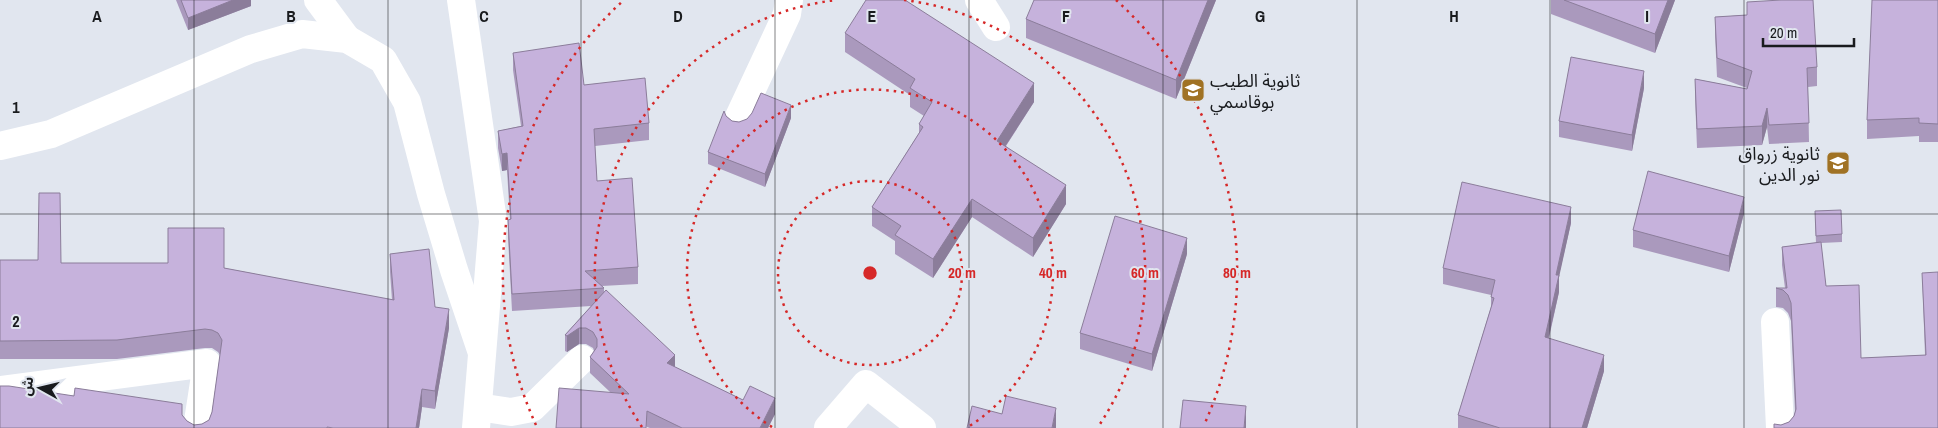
<svg xmlns="http://www.w3.org/2000/svg" width="1938" height="428" font-family="'Archivo Narrow','Noto Sans Arabic',sans-serif">
	<rect width="100%" height="100%" fill="#e1e6ef"/>
	<g fill="none" stroke-linecap="round" stroke-linejoin="round">
		<g stroke="#fff" stroke-width="28">
			<polyline points="318,0 347,39"/>
			<polyline points="461,0 493,221 476,428"/>
			<polyline points="979,0 996,27"/>
			<polyline points="738,119 787,14 789,0"/>
			<polyline points="0,146 51,134 251,49 302,34 347,39 383,60 407,102 431,194 454,270 482,353"/>
			<polyline points="1775,322 1780,428"/>
			<polyline points="0,390 207,363 197,428"/>
			<polyline points="478,407 511,412 532,408 582,359"/>
			<polyline points="828,428 866,384 922,428"/>
		</g>
	</g>
	<g fill="#aa99bd">
		<polygon points="176,0 251,0 251,6 188,30"/>
		<polygon points="1216,0 1176,99 1026,38 1026,19"/>
		<polygon points="1551,0 1675,0 1655,53 1551,14"/>
		<polygon points="1938,0 1938,142 1919,142 1919,136 1867,139 1867,120"/>
		<polygon points="1747,2 1817,67 1817,86 1808,87 1809,142 1769,144 1767,127 1762,145 1697,148 1695,97 1695,79 1747,89 1747,88 1717,77 1715,35 1715,17 1747,15"/>
		<polygon points="845,33 1034,102 1006,146 1066,204 1033,257 972,217 933,278 895,254 895,241 872,226 872,207 919,133 919,124 924,116 910,107 910,95 845,52"/>
		<polygon points="513,53 584,85 649,123 649,140 595,146 597,181 638,267 638,284 602,286 604,288 604,292 675,367 743,400 775,414 768,428 650,428 647,427 590,373 590,357 594,351 593,348 586,344 579,344 567,352 565,351 565,335 591,306 512,311 508,237 508,220 510,220 507,170 502,171 498,148 498,131 521,126 513,70"/>
		<polygon points="1644,88 1632,151 1559,137 1559,121"/>
		<polygon points="726,116 732,121 739,122 791,118 765,187 708,164 708,152"/>
		<polygon points="1744,213 1729,272 1633,247 1633,230"/>
		<polygon points="1815,218 1842,234 1842,242 1821,243 1826,286 1861,358 1925,355 1922,273 1938,428 1781,425 1789,422 1794,416 1795,412 1791,321 1788,313 1783,308 1776,307 1776,288 1785,288 1782,265 1782,247 1816,243"/>
		<polygon points="1571,223 1559,275 1559,292 1549,338 1604,371 1587,428 1458,428 1458,415 1491,307 1491,295 1443,284 1443,268"/>
		<polygon points="390,254 435,307 449,328 435,409 422,407 419,428 0,428 182,415 187,421 194,425 202,424 209,420 212,412 220,355 218,352 212,348 205,348 117,359 0,359 0,260 61,263 224,268 392,300 390,272"/>
		<polygon points="1187,254 1152,371 1080,349 1080,333"/>
	</g>
	<g fill="#8b7d9a">
		<polygon points="233,0 251,0 251,6 188,30 188,18"/>
		<polygon points="1208,0 1216,0 1176,99 1176,80"/>
		<polygon points="1668,0 1675,0 1655,53 1655,34"/>
		<polygon points="1644,71 1644,88 1632,151 1632,135"/>
		<polygon points="1034,83 1034,102 997,159 997,141"/>
		<polygon points="791,105 791,118 765,187 765,174"/>
		<polygon points="1767,108 1767,127 1762,145 1762,126"/>
		<polygon points="507,153 507,170 502,171 502,154"/>
		<polygon points="1066,185 1066,204 1033,257 1033,238"/>
		<polygon points="1744,197 1744,213 1729,272 1729,256"/>
		<polygon points="972,199 972,217 933,278 933,259"/>
		<polygon points="1571,207 1571,223 1556,291 1556,275"/>
		<polygon points="1187,238 1187,254 1152,371 1152,354"/>
		<polygon points="1559,275 1559,292 1545,353 1545,337"/>
		<polygon points="449,309 449,328 435,409 435,391"/>
		<polygon points="579,328 579,344 567,352 567,336"/>
		<polygon points="675,355 675,371 667,363"/>
		<polygon points="1604,355 1604,371 1587,428 1582,428"/>
		<polygon points="422,389 422,407 419,428 416,428"/>
		<polygon points="775,398 775,414 768,428 760,428"/>
		<polygon points="1246,406 1246,428 1244,428"/>
		<polygon points="1056,408 1056,428 1052,428"/>
	</g>
	<g fill="#c6b2dc" stroke="#8b7d9a">
		<polygon points="181,0 233,0 188,18"/>
		<polygon points="866,0 905,0 1034,83 997,141 1066,185 1033,238 972,199 933,259 895,235 901,226 872,207 923,127 919,124 932,102 910,88 915,79 845,33"/>
		<polygon points="1034,0 1208,0 1176,80 1026,19"/>
		<polygon points="1564,0 1668,0 1655,34"/>
		<polygon points="1781,0 1813,0 1817,67 1807,68 1809,123 1769,125 1767,108 1762,126 1697,129 1695,79 1747,89 1752,71 1717,58 1715,17 1747,15 1747,2"/>
		<polygon points="1872,0 1938,0 1938,124 1919,123 1919,118 1867,120"/>
		<polygon points="579,43 584,85 645,78 649,123 594,129 597,181 632,178 638,267 585,271 604,288 512,294 508,220 511,219 507,153 502,154 498,131 523,126 513,53"/>
		<polygon points="1571,57 1644,71 1632,135 1559,121"/>
		<polygon points="761,93 791,105 765,174 708,152 724,111 726,116 732,121 739,122 747,119 752,113"/>
		<polygon points="1648,171 1744,197 1729,256 1633,230"/>
		<polygon points="1462,182 1571,207 1556,275 1559,275 1545,337 1604,355 1582,428 1500,428 1458,415 1494,298 1491,297 1495,280 1443,268"/>
		<polygon points="39,193 60,193 61,263 168,263 168,228 224,228 224,268 394,300 390,254 429,249 435,307 449,309 435,391 422,389 416,428 333,428 327,427 327,428 0,428 0,386 9,386 74,396 75,388 182,404 182,415 187,421 194,425 202,424 209,420 212,412 222,340 218,333 212,330 205,329 117,340 0,341 0,260 38,260"/>
		<polygon points="1841,210 1842,234 1816,236 1815,211"/>
		<polygon points="1115,216 1187,238 1152,354 1080,333"/>
		<polygon points="1821,242 1826,286 1859,285 1861,358 1926,355 1922,273 1938,272 1938,428 1774,428 1774,424 1781,425 1789,422 1794,416 1796,409 1791,303 1788,295 1783,290 1776,288 1787,288 1782,247"/>
		<polygon points="606,290 675,355 667,363 743,400 750,386 775,398 760,428 682,428 647,411 646,428 556,428 559,388 629,394 590,357 597,347 597,339 593,332 586,328 579,328 567,336 565,335"/>
		<polygon points="1006,396 1056,408 1052,428 967,428 972,406 1002,414"/>
		<polygon points="1183,400 1246,406 1244,428 1180,428"/>
	</g>
	<path fill="none" stroke="#191b1e" stroke-width="1" stroke-opacity="0.55" d="M194,0V428M388,0V428M581,0V428M775,0V428M969,0V428M1163,0V428M1357,0V428M1550,0V428M1744,0V428M0,214H1938"/>
	<g fill="none" stroke="#d62828" stroke-width="2.5" stroke-dasharray="2.5 5">
		<circle cx="870" cy="273" r="92"/>
		<path d="M772 427A183 183 0 1 1 968 427"/>
		<path d="M642 427A275 275 0 0 1 836 0M904 0A275 275 0 0 1 1098 427"/>
		<path d="M536 425A367 367 0 0 1 624 0M1116 0A367 367 0 0 1 1204 425"/>
	</g>
	<defs>
		<g id="school-square" transform="scale(1.25)"><rect x="-9" y="-9" width="18" height="18" rx="4" fill="#a07224" stroke="#e1e6ef"/><path d="M0-5L7-2L0 1L-7-2ZM-4 1L0 2.5L4 1V4Q0 6-4 4Z" fill="#fff"/></g>
	</defs>
	<g fill-rule="evenodd">
		<use href="#school-square" x="1193" y="90"/>
		<use href="#school-square" x="1838" y="163"/>
	</g>
	<g text-anchor="middle" dominant-baseline="central" stroke-width="4" stroke-linejoin="round" paint-order="stroke">
		<g font-size="18" fill="#191b1e" stroke="#e1e6ef" text-anchor="start">
			<text x="1210" y="80">ثانوية الطيب<tspan x="1210" dy="21">بوقاسمي</tspan></text>
			<text x="1820" y="153" text-anchor="end">ثانوية زرواق<tspan x="1820" dy="21">نور الدين</tspan></text>
		</g>
	</g>
	<g font-size="16" text-anchor="middle" font-weight="bold" fill="#191b1e" stroke="#e1e6ef" stroke-width="4" stroke-linejoin="round" paint-order="stroke">
		<text x="97" y="22">A</text>
		<text x="291" y="22">B</text>
		<text x="484" y="22">C</text>
		<text x="678" y="22">D</text>
		<text x="872" y="22">E</text>
		<text x="1066" y="22">F</text>
		<text x="1260" y="22">G</text>
		<text x="1454" y="22">H</text>
		<text x="1647" y="22">I</text>
		<text x="16" y="113">1</text>
		<text x="16" y="327">2</text>
	</g>
	<circle cx="870" cy="273" r="8" fill="#d62828" stroke="#e1e6ef" stroke-width="2.5"/>
	<g font-size="15" text-anchor="middle" font-weight="bold" fill="#d62828" stroke="#e1e6ef" stroke-width="4" stroke-linejoin="round" paint-order="stroke">
		<text x="962" y="278">20 m</text>
		<text x="1053" y="278">40 m</text>
		<text x="1145" y="278">60 m</text>
		<text x="1237" y="278">80 m</text>
	</g>
	<g transform="translate(40 388) rotate(278)" stroke="#e1e6ef" stroke-width="4" paint-order="stroke">
	<path d="M0-4L9 19L0 12L-9 19Z" fill="#191b1e"/>
	<text y="-8" font-size="14" font-weight="bold" text-anchor="middle" fill="#191b1e">ش</text>
	</g>
	<path d="M1763 38v8h91v-8" fill="none" stroke="#191b1e" stroke-width="2.5"/>
	<text x="1770" y="38" font-size="15" fill="#191b1e" stroke="#e1e6ef" stroke-width="4" paint-order="stroke">20 m</text>
</svg>
